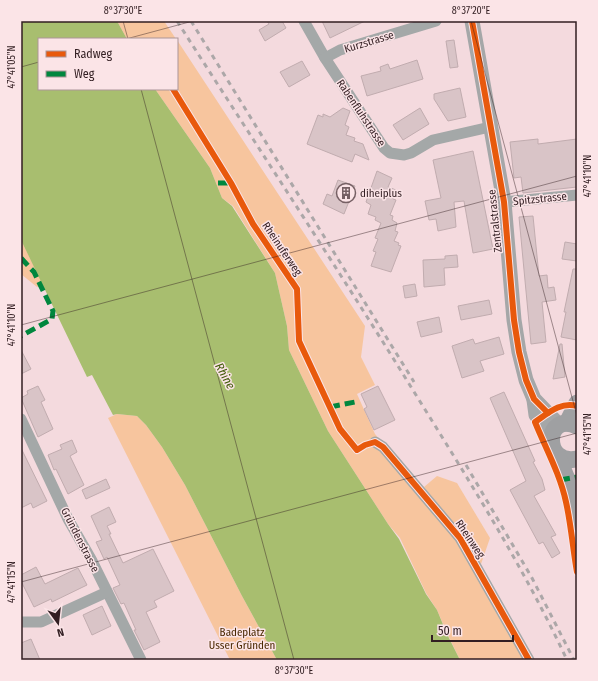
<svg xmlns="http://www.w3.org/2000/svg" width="598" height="681" font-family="'Fira Sans Condensed',sans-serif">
	<rect width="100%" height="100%" fill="#f4dade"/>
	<g fill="#f7c59e">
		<polygon points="117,21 164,21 176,39 127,39"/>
		<polygon points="177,40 365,326 361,357 375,385 357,394 375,434 462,535 531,660 460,660 447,633 437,610 426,593 400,538 388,524 328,431 289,350 287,326 275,273 233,206 222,198 210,168 155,89 177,89"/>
		<polygon points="21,240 43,284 37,287 21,274"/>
		<polygon points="117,414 137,416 146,425 162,447 185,485 242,596 277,660 230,660 108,418"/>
		<polygon points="437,476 457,483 490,538 481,564 424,487"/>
	</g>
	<polygon fill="#a8be6f" points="21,21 117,21 127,39 39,39 39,89 155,89 210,168 222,198 232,206 275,273 287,326 289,350 328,431 388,524 399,539 426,594 437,610 447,634 460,660 277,660 242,596 185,485 162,447 146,425 137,416 117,414 113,415 92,375 87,377 21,240"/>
	<g fill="#d9c4c7" stroke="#c1acaf">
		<polygon points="267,21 282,21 286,28 265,41 259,30 269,24"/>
		<polygon points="322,21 365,21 330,38"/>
		<polygon points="454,40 458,67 450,68 446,41"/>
		<polygon points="417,60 423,79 367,96 361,76 381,71 380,67 388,64 390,69"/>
		<polygon points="302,61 310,75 289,87 280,72"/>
		<polygon points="460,88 466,117 448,121 434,99 434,94"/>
		<polygon points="343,108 350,111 345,125 349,127 346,135 355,138 354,141 363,144 369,160 355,154 352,162 307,144 318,115 323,117 323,114 330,117"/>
		<polygon points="420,108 429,124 403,140 393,125"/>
		<polygon points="538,139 538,144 577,139 577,187 523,193 521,177 514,178 510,142"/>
		<polygon points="473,151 493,249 473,253 464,201 454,202 456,227 438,231 436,219 429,220 425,201 441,198 433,160"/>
		<polygon points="377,171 392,178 388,187 396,190 393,199 396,200 390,215 393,216 392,220 397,223 395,231 398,232 394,241 399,243 398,245 401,246 391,272 371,266 376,252 373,251 378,239 375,238 381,223 375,220 376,217 368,214 371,205 366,202"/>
		<polygon points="338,180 355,186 344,214 323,204 327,194 332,196"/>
		<polygon points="533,216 539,276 547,275 548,288 554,287 556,300 542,302 546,342 531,344 519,217"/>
		<polygon points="565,242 577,244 577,261 562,259"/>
		<polygon points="457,255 458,267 444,268 445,285 424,287 423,260 445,259 445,256"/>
		<polygon points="573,269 577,269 577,340 561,337 566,312 564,312"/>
		<polygon points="415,284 417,296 405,298 403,286"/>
		<polygon points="489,300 492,314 461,320 458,306"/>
		<polygon points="439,317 442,332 421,337 417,322"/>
		<polygon points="499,337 504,354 480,361 484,371 462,378 452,346 473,339 475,344"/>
		<polygon points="560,344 562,344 565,377 553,379"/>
		<polygon points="21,350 31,369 21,374"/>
		<polygon points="38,386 45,400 41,402 53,429 38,437 21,398 28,394 27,391"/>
		<polygon points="378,386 395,420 374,430 364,409 367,407 361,394"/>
		<polygon points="504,392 535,461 533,462 542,479 545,490 534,496 556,535 551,537 560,553 552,558 543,542 539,544 510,490 526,481 490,398"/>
		<polygon points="72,440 77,452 70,456 84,485 68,494 56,469 54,470 48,455 62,449 60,445"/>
		<polygon points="21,448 47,501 33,508 31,503 21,508"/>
		<polygon points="106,479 110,488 86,499 82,490"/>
		<polygon points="109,507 116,522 107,526 111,534 109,534 123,563 153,549 174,591 154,601 157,607 146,612 160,642 144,650 134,630 136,630 124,603 121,604 113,588 120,585 107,557 104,559 96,542 102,540 91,516"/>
		<polygon points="36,567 45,584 78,568 87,585 52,602 51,599 34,607 21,581 21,575"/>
		<polygon points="102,606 111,626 92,635 83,615"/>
		<polygon points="31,639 40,660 21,660 21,643"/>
	</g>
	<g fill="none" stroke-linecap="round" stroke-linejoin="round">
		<g stroke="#a4a8a8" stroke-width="11">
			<polyline points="304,21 325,58 384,148 390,153 404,155 411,153 433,140 490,127"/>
			<polyline points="325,58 340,50 436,21"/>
			<polyline points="504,202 577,195"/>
			<polyline points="21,419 68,519 91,559 141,660"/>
			<polyline points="375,442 383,447 460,538 529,660"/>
			<polyline points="21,622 41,622 107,592"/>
		</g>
		<g stroke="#a5a7a8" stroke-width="15">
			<polyline points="472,21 504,202 514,320 519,352 526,380 534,399 559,425"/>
			<polyline points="534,400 536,415 551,436"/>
		</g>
		<g stroke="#9fa0a2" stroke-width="17">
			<polyline points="567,423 577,403"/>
			<path d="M577,426C544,411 542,466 577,459"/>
			<polyline points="557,455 567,479 577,522"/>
		</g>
		<g stroke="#aca7a8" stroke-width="3" stroke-dasharray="5 5" stroke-linecap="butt">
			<path d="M177,21C257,146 338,269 416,395C470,482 524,568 567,660"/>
			<polyline points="191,21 414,382"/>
			<polyline points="466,465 532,578 574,660"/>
		</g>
		<g stroke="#00873e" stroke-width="5" stroke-dasharray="10 5" stroke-linecap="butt">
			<polyline points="218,183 231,183"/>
			<polyline points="21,258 34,272 53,311 52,319 21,336"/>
			<polyline points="330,407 355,402"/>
			<polyline points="560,480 577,477"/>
		</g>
		<g stroke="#fbe4e7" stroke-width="8">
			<g id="cycleway">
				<polyline points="472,21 504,202 514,320 519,352 526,380 534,399 548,413"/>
				<polyline points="173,89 231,183 253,224 297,289 299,341 340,429 357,450 365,445 375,442 383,447 460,538 529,660"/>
				<path d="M577,406C561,401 547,414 535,422C546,449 560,474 566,502C571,524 573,550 577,572"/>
			</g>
		</g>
		<use href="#cycleway" stroke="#e8590c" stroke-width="6"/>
	</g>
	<path fill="none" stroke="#321e22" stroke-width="1" stroke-opacity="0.45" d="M123,21L128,39M471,21L577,416M126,39L193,21M21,67L39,62M141,89L294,660M21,325L577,176M21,582L577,433"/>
	<defs>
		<g id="building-ring" transform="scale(1)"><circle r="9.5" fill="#fbe4e7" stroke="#766064" stroke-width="1.5"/><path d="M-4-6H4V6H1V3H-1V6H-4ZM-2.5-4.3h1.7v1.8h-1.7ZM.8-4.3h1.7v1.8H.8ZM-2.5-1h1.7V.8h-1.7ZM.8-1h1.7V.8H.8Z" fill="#766064"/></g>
	</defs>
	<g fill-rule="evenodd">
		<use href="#building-ring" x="346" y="193"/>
	</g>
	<g text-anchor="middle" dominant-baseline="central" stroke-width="3" stroke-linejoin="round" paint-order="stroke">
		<g font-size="11" fill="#321e22" stroke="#fbe4e7">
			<text transform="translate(369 42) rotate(-17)">Kurzstrasse</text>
			<text transform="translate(361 113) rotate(56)">Rabenfluhstrasse</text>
			<text transform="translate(540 199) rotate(-6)">Spitzstrasse</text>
			<text transform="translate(495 221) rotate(-96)">Zentralstrasse</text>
			<text transform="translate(282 249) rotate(56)">Rheinuferweg</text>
			<text transform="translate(470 539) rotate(56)">Rheinweg</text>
			<text transform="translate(80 540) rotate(63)">Gründenstrasse</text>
		</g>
		<g font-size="11" fill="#321e22" stroke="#fbe4e7" text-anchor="start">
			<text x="360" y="193">diheiplus</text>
		</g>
		<g font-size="11" fill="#4a2900" stroke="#fbe4e7">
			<text x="242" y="632">Badeplatz<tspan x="242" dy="13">Usser Gründen</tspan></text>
		</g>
		<g font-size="12" font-style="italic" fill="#405b08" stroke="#fbe4e7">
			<text transform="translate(225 376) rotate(61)">Rhine</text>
		</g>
	</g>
	<rect width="598" height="681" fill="none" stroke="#fbe4e7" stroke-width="44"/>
	<rect x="38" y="38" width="140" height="52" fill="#fbe4e7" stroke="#ab9598"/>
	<rect x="46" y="51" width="20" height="6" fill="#e8590c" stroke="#ab9598"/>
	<text x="74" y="58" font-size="12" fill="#321e22">Radweg</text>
	<rect x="46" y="71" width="20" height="6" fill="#00873e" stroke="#ab9598"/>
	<text x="74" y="78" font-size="12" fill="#321e22">Weg</text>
	<g transform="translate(58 623) rotate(165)" stroke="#fbe4e7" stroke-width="3" paint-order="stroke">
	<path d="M0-3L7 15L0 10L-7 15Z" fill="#321e22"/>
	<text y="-6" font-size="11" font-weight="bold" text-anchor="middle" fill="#321e22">N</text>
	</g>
	<path d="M432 635v6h81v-6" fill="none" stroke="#321e22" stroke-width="2"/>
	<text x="438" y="635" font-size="12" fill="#321e22" stroke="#fbe4e7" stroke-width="3" paint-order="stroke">50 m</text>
	<rect x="22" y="22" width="554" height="637" fill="none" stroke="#321e22" stroke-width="1.5"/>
	<g font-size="10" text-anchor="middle" fill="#321e22">
		<text x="123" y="14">8°37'30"E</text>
		<text x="471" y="14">8°37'20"E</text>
		<text transform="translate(11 67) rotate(-90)" y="4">47°41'05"N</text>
		<text transform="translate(587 176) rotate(-90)" y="4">47°41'10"N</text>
		<text transform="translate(11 325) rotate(-90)" y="4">47°41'10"N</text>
		<text transform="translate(587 434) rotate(-90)" y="4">47°41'15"N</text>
		<text transform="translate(11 582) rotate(-90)" y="4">47°41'15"N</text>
		<text x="294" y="674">8°37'30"E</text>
	</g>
</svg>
